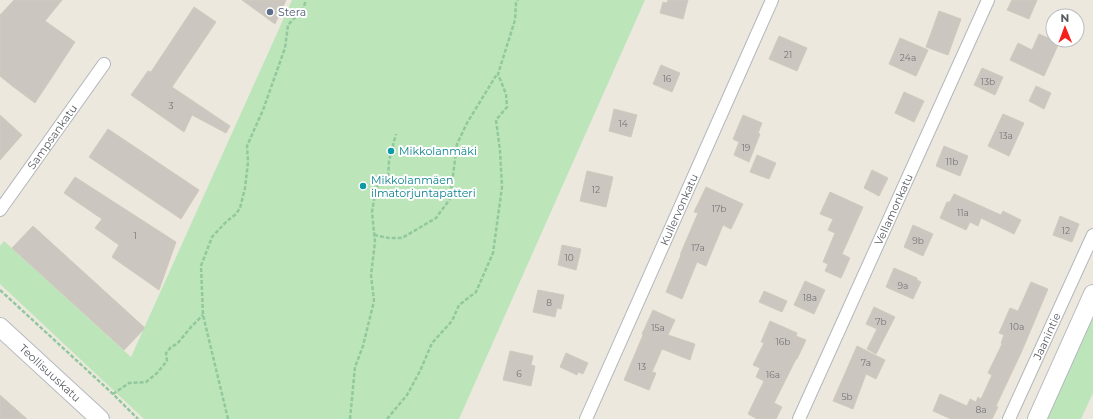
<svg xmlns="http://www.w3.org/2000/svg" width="1093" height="419" font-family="Montserrat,sans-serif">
	<rect width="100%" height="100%" fill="#ece8de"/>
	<g fill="#bce6b9">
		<polygon points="292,0 645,0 459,419 144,419 0,284 0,246 4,241 131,357"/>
		<polygon points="1093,314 1093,393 1081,419 1045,419"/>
	</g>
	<g fill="#ccc6c0" stroke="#d1c9bd">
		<polygon points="14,0 62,0 45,21 75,42 35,103 11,85 0,76 0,15"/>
		<polygon points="242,0 286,0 275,24"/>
		<polygon points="668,0 688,0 683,19 660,13 663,2 667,3"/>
		<polygon points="1012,0 1037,0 1029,19 1007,10"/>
		<polygon points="194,7 216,22 172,87 230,126 226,133 192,115 184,132 131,95 148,71 151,72"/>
		<polygon points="939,11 961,19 948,55 926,47"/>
		<polygon points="1039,34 1059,43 1044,76 1010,60 1018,43 1032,50"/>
		<polygon points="779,36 807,48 797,71 769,59"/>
		<polygon points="900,38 928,50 916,76 889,64"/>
		<polygon points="661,65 680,73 672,92 653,84"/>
		<polygon points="982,68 1003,77 995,95 974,85"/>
		<polygon points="1036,86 1051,93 1044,109 1029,101"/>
		<polygon points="904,92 924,101 914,122 895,113"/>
		<polygon points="614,109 637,115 631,137 609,131"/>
		<polygon points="1003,114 1024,123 1009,156 988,146"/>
		<polygon points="0,115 22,135 0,160"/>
		<polygon points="743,115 762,123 758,133 760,134 749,162 734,155 739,142 733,139"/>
		<polygon points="108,129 199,190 181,219 89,157"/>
		<polygon points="944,146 968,156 960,176 936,166"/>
		<polygon points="757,155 776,163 769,179 750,172"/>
		<polygon points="872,170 888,178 879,196 864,188"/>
		<polygon points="587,171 613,177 606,207 580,201"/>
		<polygon points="75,177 176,242 159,290 112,257 119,245 95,228 102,219 64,193"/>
		<polygon points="706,187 743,204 731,229 723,225 706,266 697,262 682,299 666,292 681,255 680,255 698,213 694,212"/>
		<polygon points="830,192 863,207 842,254 850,258 841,278 825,271 828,264 823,262 835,233 828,230 833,219 820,214"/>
		<polygon points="954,194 1001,215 1003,211 1021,220 1014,234 981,218 978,226 970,222 966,230 940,218 947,202 950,202"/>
		<polygon points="1060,216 1079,224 1072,242 1053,235"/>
		<polygon points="913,225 933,234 923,256 904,247"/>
		<polygon points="33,226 145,328 124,350 12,248"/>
		<polygon points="562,245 581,249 576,270 558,265"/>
		<polygon points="894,268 917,278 917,280 921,282 913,299 886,287"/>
		<polygon points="805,281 825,290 814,314 794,305"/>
		<polygon points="1031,282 1048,289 1021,353 996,406 998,407 992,419 951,419 933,411 940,394 967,406 970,399 976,402 978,397 981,399 992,375 988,373 1002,344 1001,343 1004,335 999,333 1010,308 1018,311"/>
		<polygon points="538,290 564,295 561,309 557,308 555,317 533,312"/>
		<polygon points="764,291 787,301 782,312 759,302"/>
		<polygon points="874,307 895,317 876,354 867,349 877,329 866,324"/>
		<polygon points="653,310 675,320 668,335 695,344 690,360 662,349 652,372 656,373 649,390 624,380 643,335 642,334"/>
		<polygon points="770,321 797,333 796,336 806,340 797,359 796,359 774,403 782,407 776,419 757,419 748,414 764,381 756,377 760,368 753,365 764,343 761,342"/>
		<polygon points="857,346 885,360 876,379 866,374 853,409 833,401"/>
		<polygon points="510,351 533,356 531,365 535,366 531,386 503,380"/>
		<polygon points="566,353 588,363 583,374 578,372 577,375 560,367"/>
		<polygon points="0,395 27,419 0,419"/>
	</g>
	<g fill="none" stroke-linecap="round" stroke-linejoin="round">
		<g stroke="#b2b6bb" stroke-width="14">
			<g id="street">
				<path id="s1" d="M0,210L104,64"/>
				<path id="s2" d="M586,419L772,0"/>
				<path id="s3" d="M799,419L988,0"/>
				<path id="s4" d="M1009,419L1093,235"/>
			</g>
		</g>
		<g stroke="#b5b9bf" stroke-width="20">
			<g id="secondary">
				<path id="s5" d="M0,327L100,419"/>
				<polyline points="1037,419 1093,294"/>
			</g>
		</g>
		<g stroke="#92c89d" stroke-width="2.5" stroke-dasharray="4 2" stroke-linecap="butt">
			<polyline points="374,235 389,238 402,238 436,218 450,199 457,144 467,123 497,74"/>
			<polyline points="0,290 113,394 138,419"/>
			<polyline points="113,394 129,383 146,382 157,373 167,361 166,353 171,347 177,344 191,327 203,315"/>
			<polyline points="228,419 203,315 201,266 212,237 227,221 236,214 240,208 245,188 248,162 247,146 263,110 285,48 288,25 303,9 306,0"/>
			<polyline points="350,419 355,367 363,346 374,301 371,275 375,242 372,212 376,188 388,178 389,161 396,134"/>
			<polyline points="387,419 407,395 420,371 432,343 452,321 459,305 476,292 493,253 502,187 500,151 496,120 507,107 506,94 498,74 515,20 516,3 518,0"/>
		</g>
		<use href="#street" stroke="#fff" stroke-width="12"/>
		<use href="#secondary" stroke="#fff" stroke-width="18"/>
	</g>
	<circle fill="#5c6f8a" stroke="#fff" stroke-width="1.5" cx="270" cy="12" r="4"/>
	<g fill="#0f9aa8" stroke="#fff" stroke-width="1.5">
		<circle cx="391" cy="151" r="4"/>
		<circle cx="363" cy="186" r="4"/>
	</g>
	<g text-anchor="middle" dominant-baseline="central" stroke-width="4" stroke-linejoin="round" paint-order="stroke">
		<g font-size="9" fill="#757679">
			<text x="788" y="54">21</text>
			<text x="908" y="57">24a</text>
			<text x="667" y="78">16</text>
			<text x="988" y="81">13b</text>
			<text x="171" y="105">3</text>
			<text x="623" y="123">14</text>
			<text x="1006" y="135">13a</text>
			<text x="746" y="147">19</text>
			<text x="952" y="161">11b</text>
			<text x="596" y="189">12</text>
			<text x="719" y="208">17b</text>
			<text x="963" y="212">11a</text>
			<text x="1066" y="230">12</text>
			<text x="135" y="235">1</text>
			<text x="918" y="240">9b</text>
			<text x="698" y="247">17a</text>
			<text x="569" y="257">10</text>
			<text x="903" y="285">9a</text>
			<text x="810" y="297">18a</text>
			<text x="549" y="302">8</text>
			<text x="881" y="321">7b</text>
			<text x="1017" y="326">10a</text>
			<text x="658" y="327">15a</text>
			<text x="783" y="341">16b</text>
			<text x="866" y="362">7a</text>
			<text x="642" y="366">13</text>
			<text x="519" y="373">6</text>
			<text x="773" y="374">16a</text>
			<text x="847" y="396">5b</text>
			<text x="981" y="409">8a</text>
		</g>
		<g font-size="11" fill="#4e5e75" stroke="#fff" text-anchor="start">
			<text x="278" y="12">Stera</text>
		</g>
		<g font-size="11" fill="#585c61" stroke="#fff">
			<text stroke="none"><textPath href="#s1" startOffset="90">Sampsankatu</textPath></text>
			<text stroke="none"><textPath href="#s3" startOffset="230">Vellamonkatu</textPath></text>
			<text stroke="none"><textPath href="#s2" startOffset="229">Kullervonkatu</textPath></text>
			<text stroke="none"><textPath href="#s4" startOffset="91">Jaanintie</textPath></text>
			<text stroke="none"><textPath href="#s5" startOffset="68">Teollisuuskatu</textPath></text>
		</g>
		<g font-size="11" fill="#0d838f" stroke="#fff" text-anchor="start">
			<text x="399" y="151">Mikkolanmäki</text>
			<text x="371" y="180">Mikkolanmäen<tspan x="371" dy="13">ilmatorjuntapatteri</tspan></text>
		</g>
	</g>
	<g transform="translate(1065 28) rotate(359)"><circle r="19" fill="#ffffff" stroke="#bcbec0"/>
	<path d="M0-3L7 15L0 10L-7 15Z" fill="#f3201e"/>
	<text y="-6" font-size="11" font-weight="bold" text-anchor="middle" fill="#585c61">N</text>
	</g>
</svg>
